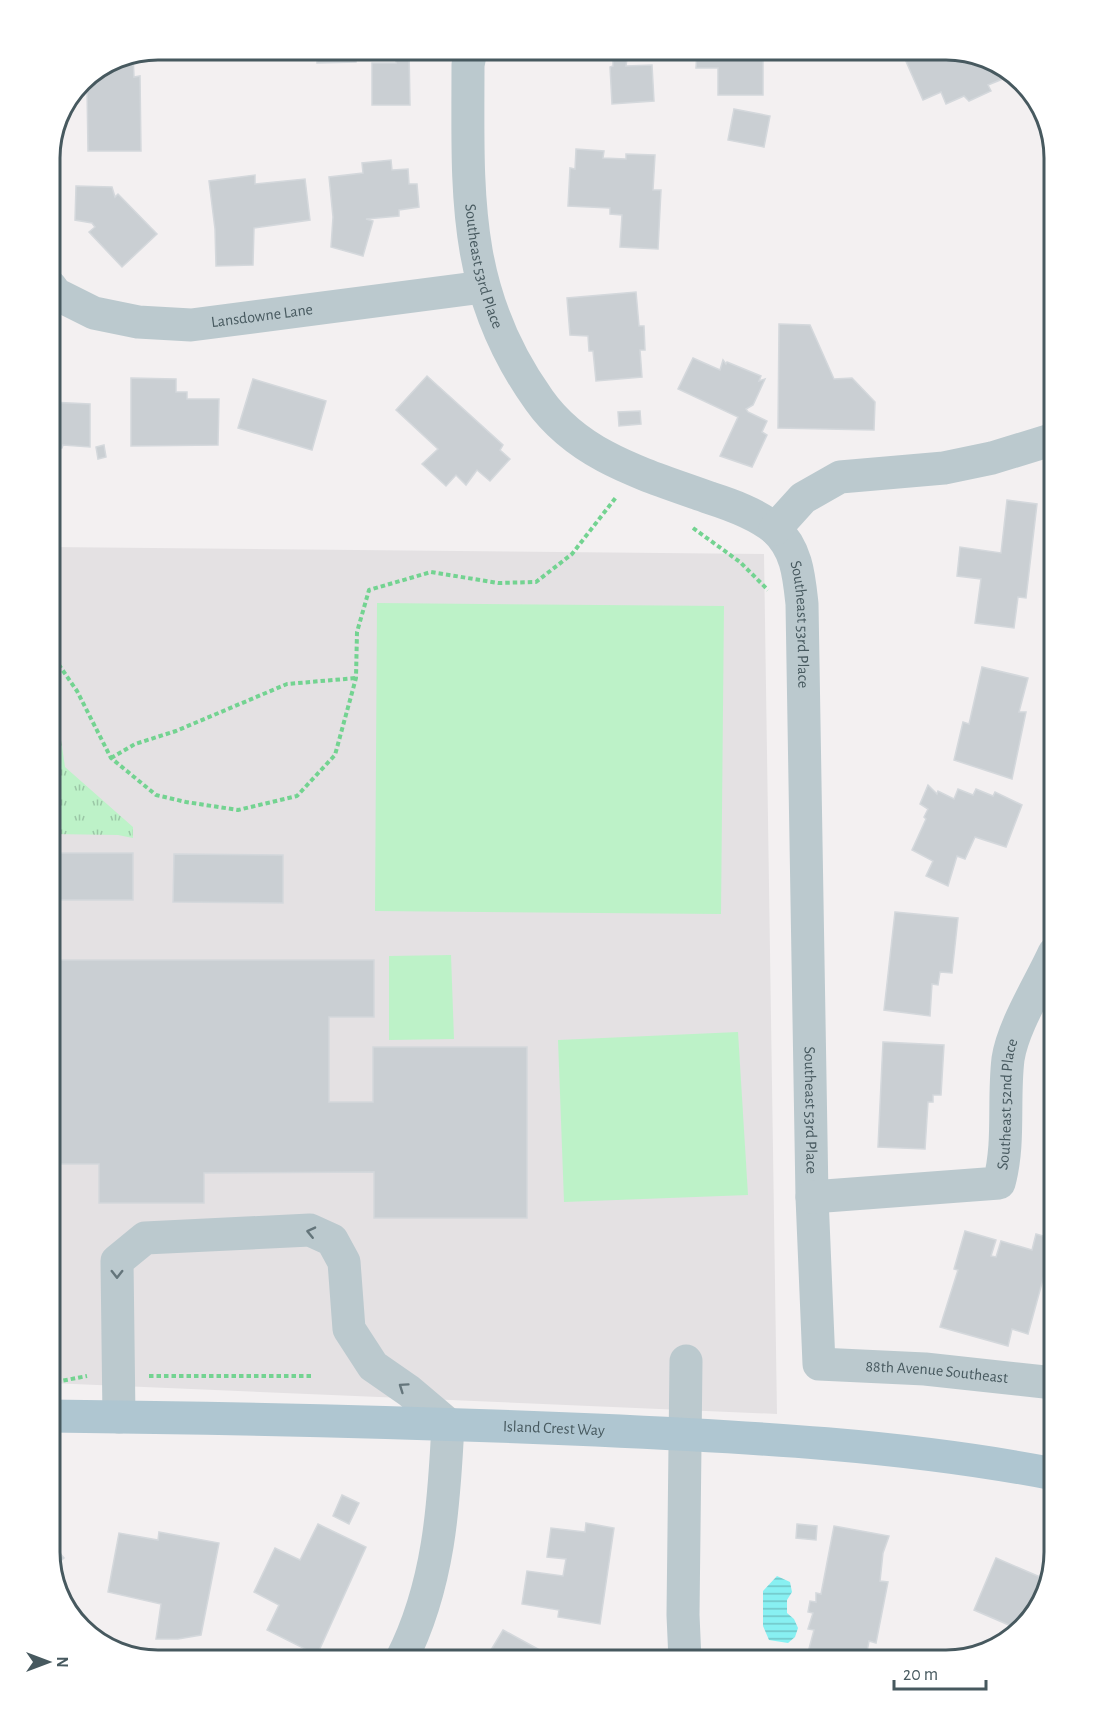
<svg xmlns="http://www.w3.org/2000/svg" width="1104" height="1710" font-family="'Alegreya Sans',sans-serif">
	<defs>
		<pattern id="grass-tufts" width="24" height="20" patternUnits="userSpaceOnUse" patternTransform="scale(1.5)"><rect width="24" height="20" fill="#bdf2c8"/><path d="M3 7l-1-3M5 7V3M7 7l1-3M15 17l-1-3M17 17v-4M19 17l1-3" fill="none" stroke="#9bc7a6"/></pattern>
		<pattern id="water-rules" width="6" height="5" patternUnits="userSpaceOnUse" patternTransform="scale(1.5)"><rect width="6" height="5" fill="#88f0f2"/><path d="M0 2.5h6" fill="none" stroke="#71c5c7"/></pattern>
	</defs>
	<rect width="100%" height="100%" fill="#f3f0f1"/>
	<polygon fill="#e4e1e3" points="50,547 764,554 777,1414 50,1383"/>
	<polygon fill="url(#grass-tufts)" points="50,697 58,720 65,767 133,827 133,838 118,835 50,834"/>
	<g fill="#bdf2c8">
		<polygon points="377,603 724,606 721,914 375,911"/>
		<polygon points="451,955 454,1039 389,1040 389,956"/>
		<polygon points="738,1032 748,1195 564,1202 558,1040"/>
	</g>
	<polygon fill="url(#water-rules)" points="777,1576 790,1582 792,1592 787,1600 787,1613 794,1619 798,1628 795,1637 788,1643 769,1640 763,1626 763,1591"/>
	<g fill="#cacfd3" stroke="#d4d8dc" stroke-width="1.5">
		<polygon points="317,50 359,50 359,52 356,52 356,62 317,63"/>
		<polygon points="396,50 409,50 410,105 372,105 372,63 396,63"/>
		<polygon points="550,50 640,50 640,59 627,59 626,66 652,65 654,101 612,104 610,67 613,66 613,58 549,56"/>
		<polygon points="697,50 763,50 763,95 718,95 718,68 696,68"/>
		<polygon points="901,50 953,50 1006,68 1010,76 988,85 991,91 969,101 964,96 946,104 941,92 923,100"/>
		<polygon points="133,54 134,77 140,76 141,151 88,151 87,87 81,87 82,81 117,58"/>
		<polygon points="734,109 770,116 764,147 728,140"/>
		<polygon points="576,149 604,151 603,158 626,159 626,154 655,155 653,190 661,190 658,249 620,247 622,215 610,214 610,208 568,206 570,168 575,169"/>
		<polygon points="391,160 392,170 408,169 409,184 417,184 419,207 399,210 399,216 366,219 373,221 363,256 331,247 333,217 329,177 363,173 362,163"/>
		<polygon points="255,175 255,184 305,179 310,220 254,228 253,265 216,266 215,229 209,181"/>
		<polygon points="76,186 112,187 115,197 118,194 157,234 122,267 89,232 95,227 92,223 75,220"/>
		<polygon points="636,292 639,326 644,326 645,350 640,350 642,377 596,381 593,351 589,351 588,336 570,335 567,298"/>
		<polygon points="779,324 810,325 834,379 852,378 875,402 874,430 778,428"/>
		<polygon points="693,358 720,370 723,360 726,364 727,362 761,376 759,381 765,379 753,405 746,409 748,412 767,421 762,432 767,435 752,467 720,456 738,417 678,389"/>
		<polygon points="427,376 503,445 500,450 510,459 490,481 477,470 466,485 456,475 446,486 422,464 438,449 396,410"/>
		<polygon points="131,378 176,379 176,392 187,392 187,399 219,399 218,445 131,446"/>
		<polygon points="253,379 326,401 312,450 238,428"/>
		<polygon points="50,402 90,404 90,447 63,445 62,448 50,448"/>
		<polygon points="640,411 641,424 619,426 618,412"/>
		<polygon points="104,445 106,457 98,459 96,447"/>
		<polygon points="1007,500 1037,504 1026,598 1018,597 1014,628 975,623 981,579 957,576 960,547 1001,553"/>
		<polygon points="982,667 1028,678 1019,712 1026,712 1012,779 954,760 963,722 969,724"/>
		<polygon points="928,785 937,794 938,791 954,799 958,789 973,795 976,789 993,796 995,792 1022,805 1006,847 975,837 965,859 957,856 948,886 926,876 933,861 912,850 926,819 924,817 928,809 920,804"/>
		<rect x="50" y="853" width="83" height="47"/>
		<polygon points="174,854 283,855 283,903 173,902"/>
		<polygon points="895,912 958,918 952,973 940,972 938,985 932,984 930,1016 884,1010"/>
		<polygon points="50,960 374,960 374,1017 329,1017 329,1102 373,1102 373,1047 527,1047 527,1218 374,1218 374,1172 204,1173 204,1203 99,1203 99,1164 50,1164"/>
		<polygon points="883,1042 944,1045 941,1095 933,1095 933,1102 928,1102 925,1149 878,1147"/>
		<polygon points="965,1231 996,1240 991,1256 996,1257 1001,1241 1032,1250 1036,1234 1054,1239 1054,1274 1045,1272 1028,1334 1012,1329 1008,1346 940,1327 958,1270 954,1269"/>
		<polygon points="342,1495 359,1503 349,1524 333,1516"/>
		<polygon points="586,1523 614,1528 600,1624 558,1617 559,1610 522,1604 527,1571 563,1576 566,1559 547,1557 551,1528 585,1532"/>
		<polygon points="318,1524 366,1547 317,1655 267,1630 279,1605 254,1592 275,1548 300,1560"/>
		<polygon points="797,1524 817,1526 816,1540 796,1538"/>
		<polygon points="834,1526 889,1536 883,1553 880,1581 888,1582 876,1643 869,1641 866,1657 875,1660 806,1660 814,1630 808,1629 813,1613 808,1612 810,1601 816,1602 816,1593 821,1594"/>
		<polygon points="159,1532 219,1543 201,1635 178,1639 156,1639 161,1604 108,1592 119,1533 158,1540"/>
		<polygon points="50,1542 64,1558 53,1568 50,1552"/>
		<polygon points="996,1558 1047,1580 1040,1606 1016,1628 974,1610"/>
		<polygon points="503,1630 558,1660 485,1660"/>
	</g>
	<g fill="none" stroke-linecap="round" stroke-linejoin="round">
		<g stroke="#73d391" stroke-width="4" stroke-dasharray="4.5 3" stroke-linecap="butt">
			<polyline points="693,528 740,562 768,590"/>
			<polyline points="50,652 77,691 111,758 156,795 186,802 238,810 297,796 335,755 356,678 357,632 369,590 431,572 498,583 536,582 572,554 617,496"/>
			<polyline points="111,758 135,744 176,731 287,684 356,678"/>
			<polyline points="149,1376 312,1376"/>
			<polyline points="56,1382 87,1376"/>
		</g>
		<g stroke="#bbc9ce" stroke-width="33">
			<path id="s1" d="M471,50L468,65C468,192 461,291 539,400C580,458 647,475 710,498C732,505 757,514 775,529C797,549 799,576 802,604L812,1197L819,1364L925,1369L1054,1383"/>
			<path id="s2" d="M50,286L56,294L94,313L138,322L191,325L483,287"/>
			<polyline points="775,529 803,498 840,477 944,468 992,458 1054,439"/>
			<path id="s3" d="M812,1197L999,1183C1010,1143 1003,1101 1008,1059C1013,1026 1040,984 1054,953"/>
			<path d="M119,1417L117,1261L145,1238L310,1230L332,1240L344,1262L349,1329L373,1366L409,1391L448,1424C444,1505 439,1586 401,1660"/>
			<polyline points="685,1660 683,1615 686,1361"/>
		</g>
		<path stroke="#afc6d1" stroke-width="33" id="s4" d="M50,1416C232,1418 414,1422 596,1430C750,1437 904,1445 1054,1474"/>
	</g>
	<defs><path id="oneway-chevron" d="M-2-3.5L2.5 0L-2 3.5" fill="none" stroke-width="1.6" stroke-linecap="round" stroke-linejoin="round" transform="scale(1.5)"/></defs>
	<g stroke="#64757b">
		<use href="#oneway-chevron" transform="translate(311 1232) rotate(-167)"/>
		<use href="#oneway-chevron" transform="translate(117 1274) rotate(90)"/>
		<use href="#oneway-chevron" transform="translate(403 1387) rotate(-145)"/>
	</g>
	<g text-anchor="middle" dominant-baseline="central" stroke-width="4.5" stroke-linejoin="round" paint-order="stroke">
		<g font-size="16" fill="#47595f" stroke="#fff">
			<text stroke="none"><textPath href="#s1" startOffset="218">Southeast 53rd Place</textPath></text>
			<text stroke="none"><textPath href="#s2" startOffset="222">Lansdowne Lane</textPath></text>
			<text stroke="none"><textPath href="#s1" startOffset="740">Southeast 53rd Place</textPath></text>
			<text stroke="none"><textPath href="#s3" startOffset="267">Southeast 52nd Place</textPath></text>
			<text stroke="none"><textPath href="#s1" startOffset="1226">Southeast 53rd Place</textPath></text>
			<text stroke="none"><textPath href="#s1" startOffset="1598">88th Avenue Southeast</textPath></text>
			<text stroke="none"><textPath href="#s4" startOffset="504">Island Crest Way</textPath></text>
		</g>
	</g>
	<path d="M0 0H1104V1710H0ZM158 60H946A98 98 0 0 1 1044 158V1552A98 98 0 0 1 946 1650H158A98 98 0 0 1 60 1552V158A98 98 0 0 1 158 60Z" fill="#fff" fill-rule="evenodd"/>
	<path fill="none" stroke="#47595f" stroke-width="3" d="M158 60H946A98 98 0 0 1 1044 158V1552A98 98 0 0 1 946 1650H158A98 98 0 0 1 60 1552V158A98 98 0 0 1 158 60Z"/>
	<g transform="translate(48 1662) rotate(90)" stroke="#ffffff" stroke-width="4.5" paint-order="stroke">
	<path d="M0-4.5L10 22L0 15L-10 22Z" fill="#47595f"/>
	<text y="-9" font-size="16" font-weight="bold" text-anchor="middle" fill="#47595f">N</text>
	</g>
	<path d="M894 1680v9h92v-9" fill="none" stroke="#47595f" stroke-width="3"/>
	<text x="903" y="1680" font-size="18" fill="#47595f" stroke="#ffffff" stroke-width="4.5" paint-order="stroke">20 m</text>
</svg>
